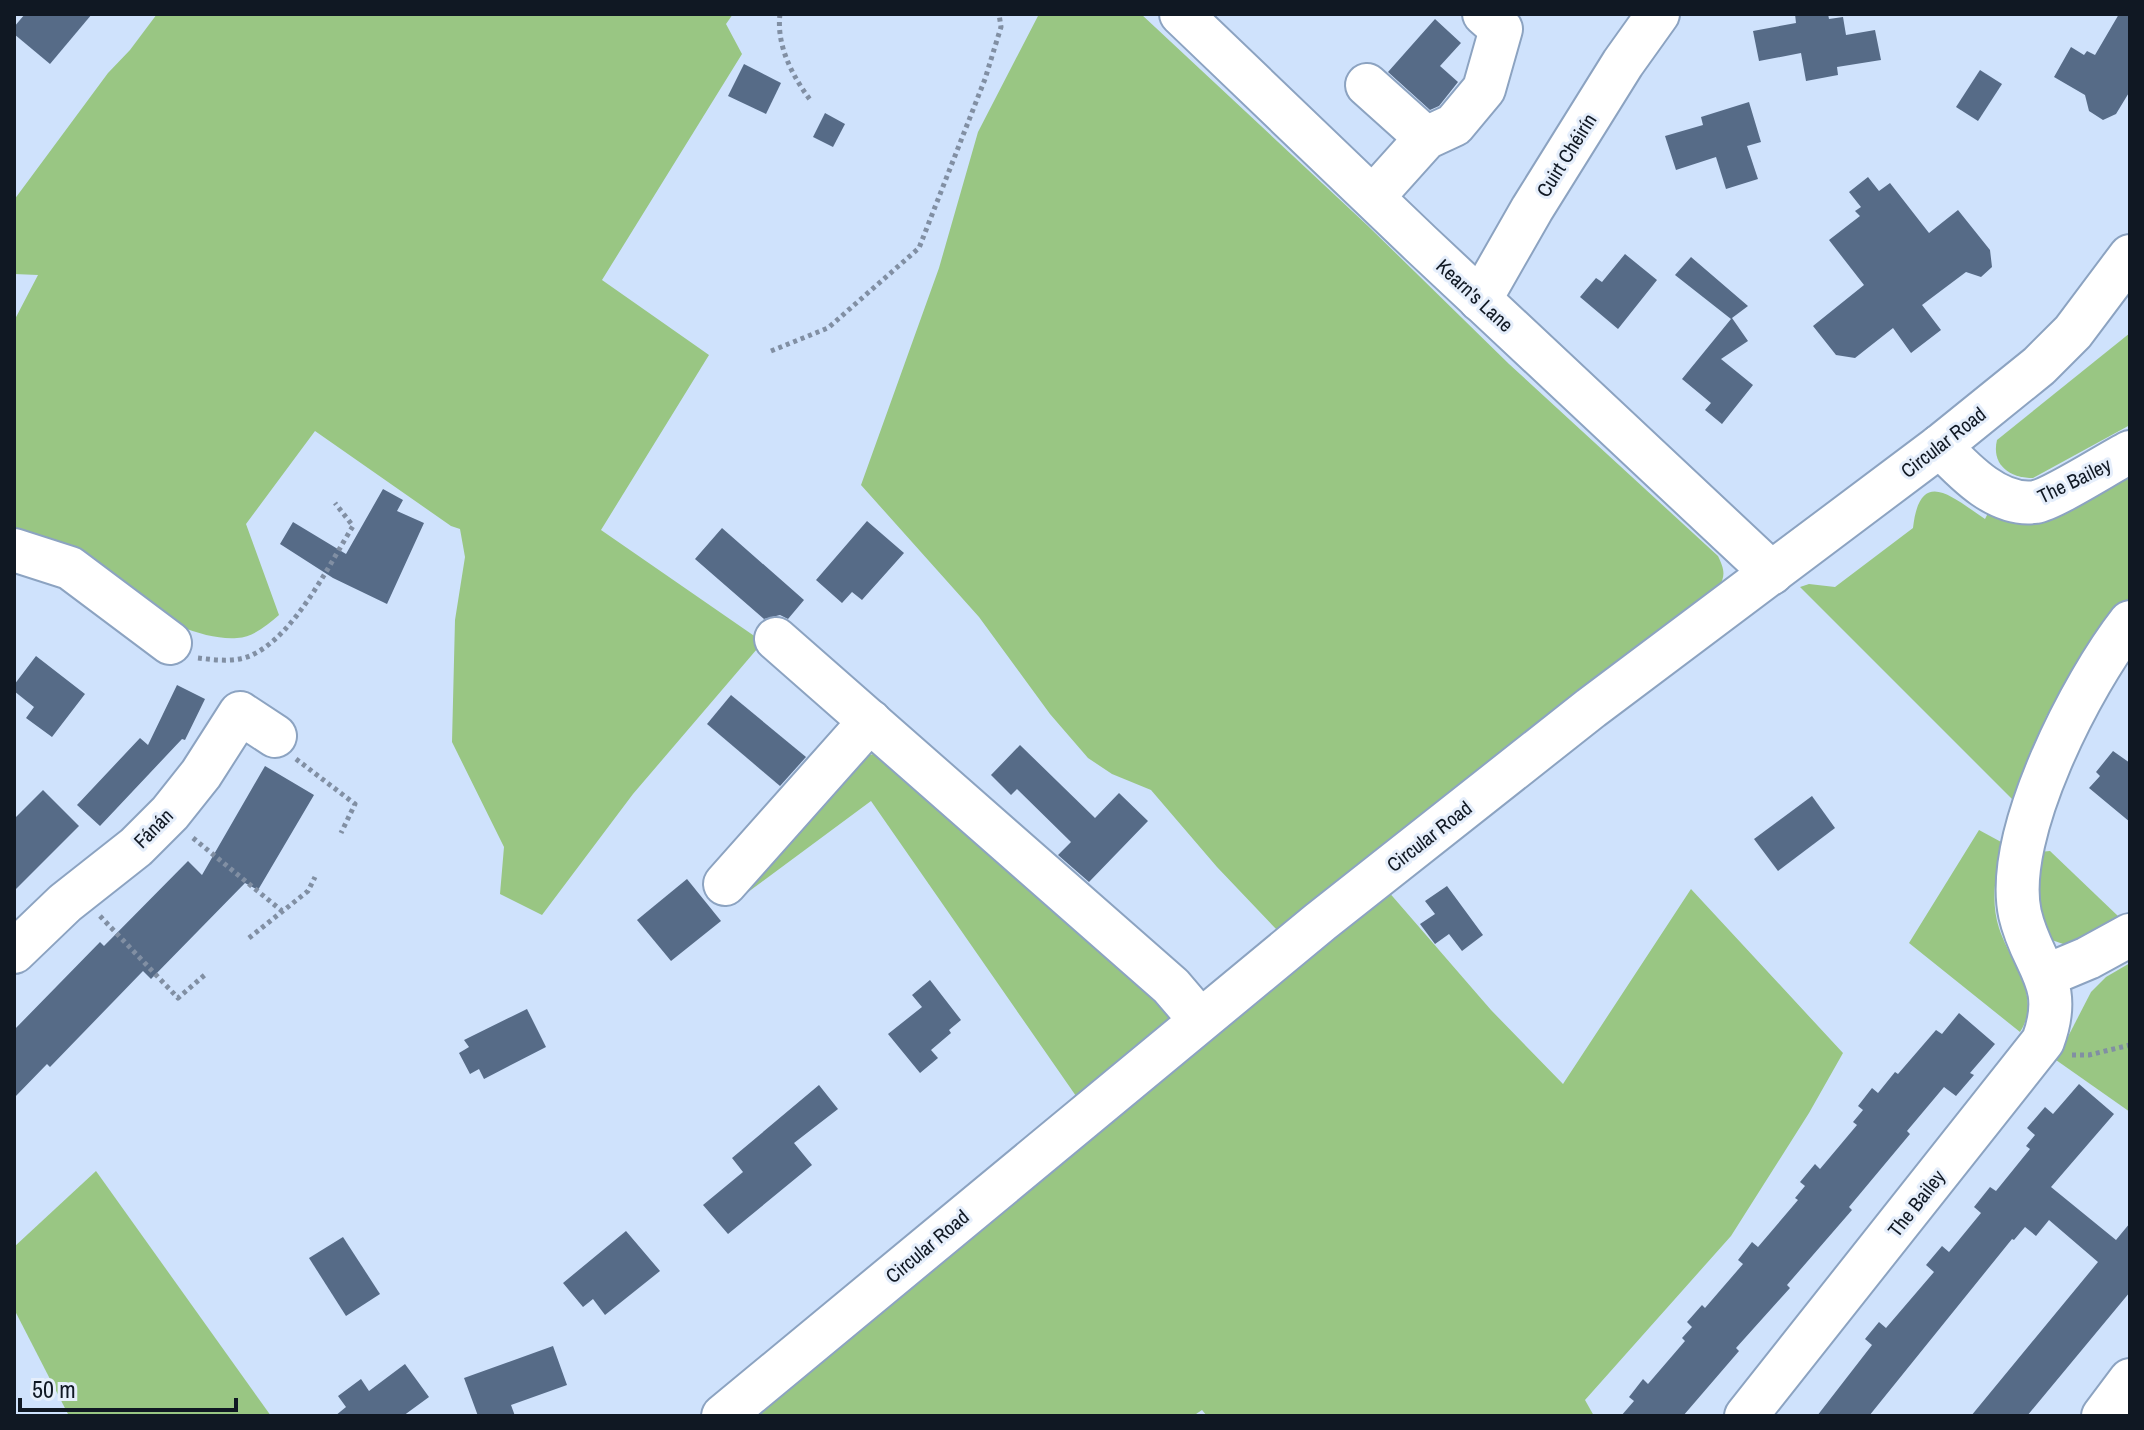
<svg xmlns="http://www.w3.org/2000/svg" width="2144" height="1430" font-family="'Archivo Narrow',sans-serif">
	<rect width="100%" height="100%" fill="#cfe2fc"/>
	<g fill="#99c683">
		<path d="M157,14H733L726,24L742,54L602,280L709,355L601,530L763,642L633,794L542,915L500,894L504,847L452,742L455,620L465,557L460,529L451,526L315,431L246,524L279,615C267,625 254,637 237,638C176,643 68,563 14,531V321L38,275L14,274V200L108,73L130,50Z"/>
		<path d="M1039,14H1141L1367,225L1509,364L1718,556C1724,569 1726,575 1719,587L1474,773L1277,930L1217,867L1151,790L1112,774L1088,758L1050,714L979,617L861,485L939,268L978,132Z"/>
		<path d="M2130,333V425L2033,478C2010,478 1991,465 1997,440Z"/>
		<path d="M2130,467V597L2115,614L2055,717L2047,715L2030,752L2014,801L1800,587L1809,584L1835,587L1913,528C1920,466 1952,497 1985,519L1990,509Z"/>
		<polygon points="877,753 1171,1011 1170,1022 1076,1096 871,801 740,898 862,757"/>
		<path d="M1979,830L2003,843C1996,871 1990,900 1999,928C2010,962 2043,997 2020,1032L1909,943Z"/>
		<polygon points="2050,851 2119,917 2115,925 2066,945 2049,939 2038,925 2039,852"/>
		<polygon points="1691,889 1843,1053 1809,1113 1731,1236 1585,1400 1594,1416 1207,1416 1202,1410 1193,1416 747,1416 1387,890 1491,1010 1563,1084"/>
		<polygon points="2130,963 2130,1112 2056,1060 2091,992 2106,977"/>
		<polygon points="96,1171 271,1416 69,1416 14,1309 14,1247"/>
	</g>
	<g fill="#566b87">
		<polygon points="25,14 92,14 50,64 14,34 14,27"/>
		<polygon points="1795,14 1828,14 1829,19 1843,17 1846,35 1875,30 1881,60 1837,67 1838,75 1806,81 1801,53 1759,61 1753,31 1796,23"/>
		<polygon points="2119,14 2130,14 2130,91 2116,114 2103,120 2089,111 2085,95 2054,77 2071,47 2084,55 2087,51 2095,55"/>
		<polygon points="1435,19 1461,43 1440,66 1458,82 1439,106 1430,110 1388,72"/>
		<polygon points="744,64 781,83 766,114 728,96"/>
		<polygon points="1980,70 2002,84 1978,121 1956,107"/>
		<polygon points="1749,102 1761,142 1747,146 1758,179 1726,189 1716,157 1676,170 1665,136 1703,125 1701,117"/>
		<polygon points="825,113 845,124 833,147 813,137"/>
		<polygon points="1868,177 1879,191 1890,183 1929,233 1958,210 1990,250 1992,267 1981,277 1966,272 1922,305 1941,330 1911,353 1893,328 1855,358 1836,355 1813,326 1864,285 1829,240 1860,216 1855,211 1861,207 1849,192"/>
		<polygon points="1625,254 1657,280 1618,329 1580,297 1596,278 1602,282"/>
		<polygon points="1691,257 1748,306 1732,318 1748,341 1721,359 1753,385 1722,424 1705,410 1711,403 1682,379 1731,319 1675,275"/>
		<polygon points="383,489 403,500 397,511 424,523 387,604 333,578 280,544 293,522 346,554"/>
		<polygon points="867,521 904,553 862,600 852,592 842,603 816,580"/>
		<polygon points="722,528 804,600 788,619 780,615 764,619 695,559"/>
		<polygon points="36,656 85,694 52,737 26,718 34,707 14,691 14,685"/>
		<polygon points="177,685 205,699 185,740 182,739 100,826 77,805 140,738 148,745"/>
		<polygon points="731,695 806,757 780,786 707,724"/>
		<polygon points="1020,745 1095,818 1119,793 1148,821 1089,882 1058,855 1071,842 1017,789 1011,795 991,775"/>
		<polygon points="2113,751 2130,763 2130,822 2089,788 2100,776 2096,772"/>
		<polygon points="265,766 314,795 258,890 245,883 151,979 143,971 50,1067 47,1064 14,1098 14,1030 100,942 104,946 188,861 202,875"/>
		<polygon points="43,790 79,826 14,891 14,819"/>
		<polygon points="1812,796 1835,828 1778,871 1754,839"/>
		<polygon points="687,879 721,921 671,961 637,920"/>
		<polygon points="1447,886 1483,935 1462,951 1449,934 1435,944 1420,924 1435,914 1425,901"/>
		<polygon points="930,980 961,1020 949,1030 951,1033 931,1050 938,1058 920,1073 888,1034 922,1007 912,995"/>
		<polygon points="527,1009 546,1047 484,1079 479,1069 470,1074 459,1053 469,1047 464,1040"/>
		<polygon points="1959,1013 1995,1044 1970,1073 1974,1075 1956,1096 1944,1087 1907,1131 1910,1134 1849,1207 1852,1210 1787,1285 1790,1288 1736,1348 1739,1351 1683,1416 1621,1416 1634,1401 1629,1397 1643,1379 1648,1384 1685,1341 1682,1338 1692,1327 1687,1322 1702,1305 1705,1308 1743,1264 1738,1260 1752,1242 1758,1247 1798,1200 1795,1198 1805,1186 1800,1182 1815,1164 1820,1169 1857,1125 1853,1122 1863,1110 1858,1106 1872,1088 1878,1093 1895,1072 1898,1074 1936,1030 1942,1034"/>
		<polygon points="2079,1084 2114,1114 2051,1187 2116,1240 2130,1223 2130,1292 2027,1416 1971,1416 2098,1262 2049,1220 2036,1236 2025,1227 2014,1240 2012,1239 1869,1416 1817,1416 1872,1345 1865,1339 1879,1322 1886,1328 1934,1272 1926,1265 1942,1246 1949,1252 1981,1213 1974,1207 1990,1187 1996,1191 2030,1149 2026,1146 2035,1135 2027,1128 2045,1107 2053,1114"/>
		<polygon points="819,1085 838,1109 794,1143 812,1165 728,1234 703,1205 743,1172 732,1158"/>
		<polygon points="626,1231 660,1271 605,1315 593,1299 583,1307 563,1283"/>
		<polygon points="343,1237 380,1294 346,1316 309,1258"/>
		<polygon points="553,1346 567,1385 511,1405 515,1416 478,1416 464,1378"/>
		<polygon points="405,1364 429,1397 403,1416 335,1416 346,1407 338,1396 361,1379 369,1391"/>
	</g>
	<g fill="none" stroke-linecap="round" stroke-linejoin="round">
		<g stroke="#8ca3c1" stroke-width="46">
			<g id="minor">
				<polyline points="1181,14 1421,244 1772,573"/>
				<polyline points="1367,85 1426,138"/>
				<polyline points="1373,197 1426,138 1454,125 1484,89 1501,29 1484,14"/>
				<polyline points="1480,300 1532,209 1623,63 1658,14"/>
				<path d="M1940,446C1963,470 1997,507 2035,502C2053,499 2110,462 2130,452"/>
				<polyline points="14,550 70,568 170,643"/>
				<polyline points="776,639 1171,986 1200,1020"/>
				<polyline points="725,884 870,721"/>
				<polyline points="14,952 65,903 136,847 170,813 201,774 240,713 275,736"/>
				<polyline points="2045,976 2088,958 2130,935"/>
				<polyline points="723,1416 1320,922 1591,708 1940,446 2039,366 2073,332 2130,256"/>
				<path d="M1746,1416L2043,1041C2065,981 2032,967 2020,914C2003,835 2082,683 2130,622"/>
				<polyline points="2103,1416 2130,1380"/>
			</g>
		</g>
		<g stroke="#818fa3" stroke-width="5" stroke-dasharray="4 4" stroke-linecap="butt">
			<path d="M780,14C776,46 793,77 811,101"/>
			<polyline points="771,351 828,328 919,248 985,79 1001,27 999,14"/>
			<path d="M198,658C216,660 237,663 254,654C296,633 329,565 353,526L335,503"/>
			<polyline points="296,759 355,804 341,833"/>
			<polyline points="193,838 282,911"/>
			<polyline points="100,916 178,998 207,973"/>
			<polyline points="249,938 308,891 315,877"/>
			<polyline points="2072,1055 2089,1055 2130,1045"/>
		</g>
		<use href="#minor" stroke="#fff" stroke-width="42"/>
	</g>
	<g text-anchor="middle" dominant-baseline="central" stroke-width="6" stroke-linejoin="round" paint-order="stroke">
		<g font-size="20" fill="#101823" stroke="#e5eefb">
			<text transform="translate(1566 155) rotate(-58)">Cuirt Chéirín</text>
			<text transform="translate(1475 295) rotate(43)">Kearn's Lane</text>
			<text transform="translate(1943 442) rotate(-38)">Circular Road</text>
			<text transform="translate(2074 480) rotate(-26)">The Bailey</text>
			<text transform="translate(153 828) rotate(-45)">Fánán</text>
			<text transform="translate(1429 836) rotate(-38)">Circular Road</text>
			<text transform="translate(1916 1203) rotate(-52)">The Bailey</text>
			<text transform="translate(927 1246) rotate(-40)">Circular Road</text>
		</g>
	</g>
	<rect width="2144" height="1430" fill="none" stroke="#101823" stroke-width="32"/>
	<path d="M20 1398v12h216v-12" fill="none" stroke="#101823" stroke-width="4"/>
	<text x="32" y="1398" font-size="24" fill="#101823" stroke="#e5eefb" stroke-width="6" paint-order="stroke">50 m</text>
</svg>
